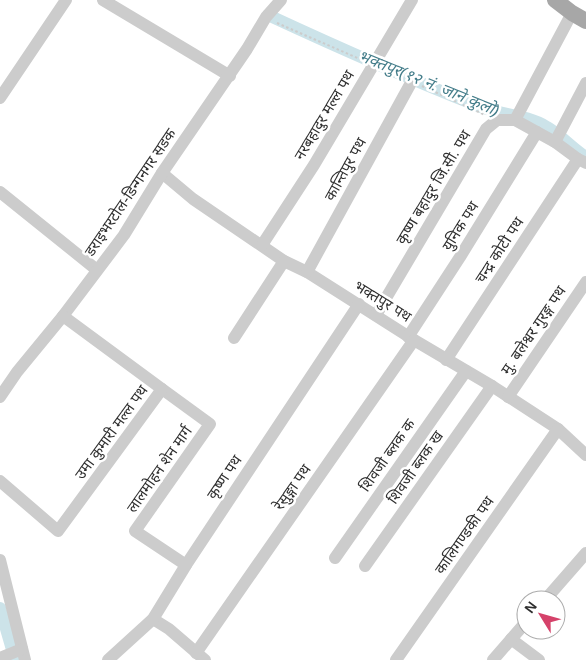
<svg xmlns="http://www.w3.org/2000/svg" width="586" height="660" font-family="Arial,'Noto Sans Devanagari',sans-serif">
	<rect width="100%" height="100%" fill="#fff"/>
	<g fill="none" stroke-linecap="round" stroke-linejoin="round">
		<g stroke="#cce3e9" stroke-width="12">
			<path d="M268,15C337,47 407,78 478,106C500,115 526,114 547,127C561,135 572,148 586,157"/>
			<polyline points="0,608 15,660"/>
		</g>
		<g stroke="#ccc" stroke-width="2" stroke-dasharray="2.5 2.5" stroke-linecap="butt">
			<polyline points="277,23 362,60"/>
			<polyline points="385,70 401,77"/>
			<polyline points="422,86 485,115"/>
		</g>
		<g stroke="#ccc" stroke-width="12">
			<polyline points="103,0 230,76"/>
			<polyline points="0,98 66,0"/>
			<polyline points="515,120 555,142 578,159 586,163"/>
			<polyline points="555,142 586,83"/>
			<polyline points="162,173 193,199 284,261 307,272 414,340 492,386 558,429 586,455"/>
			<polyline points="0,192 97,270"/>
			<polyline points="262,245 314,165 412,0"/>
			<polyline points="307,272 412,81"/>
			<polyline points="376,315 486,129 497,120 515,120 572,13"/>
			<polyline points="408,337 460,257 537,132"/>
			<polyline points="234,338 284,261"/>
			<polyline points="446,360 578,159"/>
			<polyline points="162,389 210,424 135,531 186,565"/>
			<polyline points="0,397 17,372 63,316 124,235 162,173 247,49 266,17 281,0"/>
			<polyline points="508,397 586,282"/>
			<polyline points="0,481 58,531 162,389 63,316"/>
			<polyline points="335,558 466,371"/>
			<polyline points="0,560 25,660"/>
			<polyline points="365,566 492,386"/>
			<polyline points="545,600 586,553"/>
			<polyline points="153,619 169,629 205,660"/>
			<polyline points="511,639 539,660"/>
			<polyline points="196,653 414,340"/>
			<polyline points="0,658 22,649"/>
			<polyline points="108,660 153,619 186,565 359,304"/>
			<polyline points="396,660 558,429"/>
			<polyline points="493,660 526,622"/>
		</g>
		<polyline stroke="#a7a7a7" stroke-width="16" points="555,0 572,13 586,21"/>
	</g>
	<g text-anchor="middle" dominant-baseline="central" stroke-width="5" stroke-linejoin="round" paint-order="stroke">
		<g font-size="15" fill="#2f2f2f" stroke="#fff">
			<text transform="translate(324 115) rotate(-59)">नरबहादुर मल्ल पथ</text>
			<text transform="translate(345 169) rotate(-61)">कान्तिपुर पथ</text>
			<text transform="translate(433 187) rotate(-59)">कृष्ण बहादुर जि.सी. पथ</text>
			<text transform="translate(130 192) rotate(-56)">डराइभरटोल-डिन्गनगर सडक</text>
			<text transform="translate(460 226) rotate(-58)">युनिक पथ</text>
			<text transform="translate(499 250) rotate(-57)">चन्द्र कोटी पथ</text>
			<text transform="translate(383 301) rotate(32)">भक्तपुर पथ</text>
			<text transform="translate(533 330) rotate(-56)">मु. बलेश्वर गुरङ्ग पथ</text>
			<text transform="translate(111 432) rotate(-54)">उमा कुमारी मल्ल पथ</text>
			<text transform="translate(387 455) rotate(-55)">शिवजी ब्लक क</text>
			<text transform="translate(415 467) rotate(-55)">शिवजी ब्लक ख</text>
			<text transform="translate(159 469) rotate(-55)">लालमोहन शेन मार्ग</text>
			<text transform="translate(224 477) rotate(-56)">कृष्ण पथ</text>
			<text transform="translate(292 487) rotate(-55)">रेसुङ्गा पथ</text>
			<text transform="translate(464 535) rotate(-55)">कालिगण्डकी पथ</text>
		</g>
		<g font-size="16" font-style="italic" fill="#447d8a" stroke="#fff">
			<text transform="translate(429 83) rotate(22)">भक्तपुर(१२ नं. जाने कुलो)</text>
		</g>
	</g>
	<g transform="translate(541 615) rotate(307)"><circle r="24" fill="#ffffff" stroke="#acacac"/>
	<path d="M0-4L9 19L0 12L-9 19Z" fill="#d5426a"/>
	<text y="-8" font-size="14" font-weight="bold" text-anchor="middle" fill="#2f2f2f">N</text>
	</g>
</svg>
